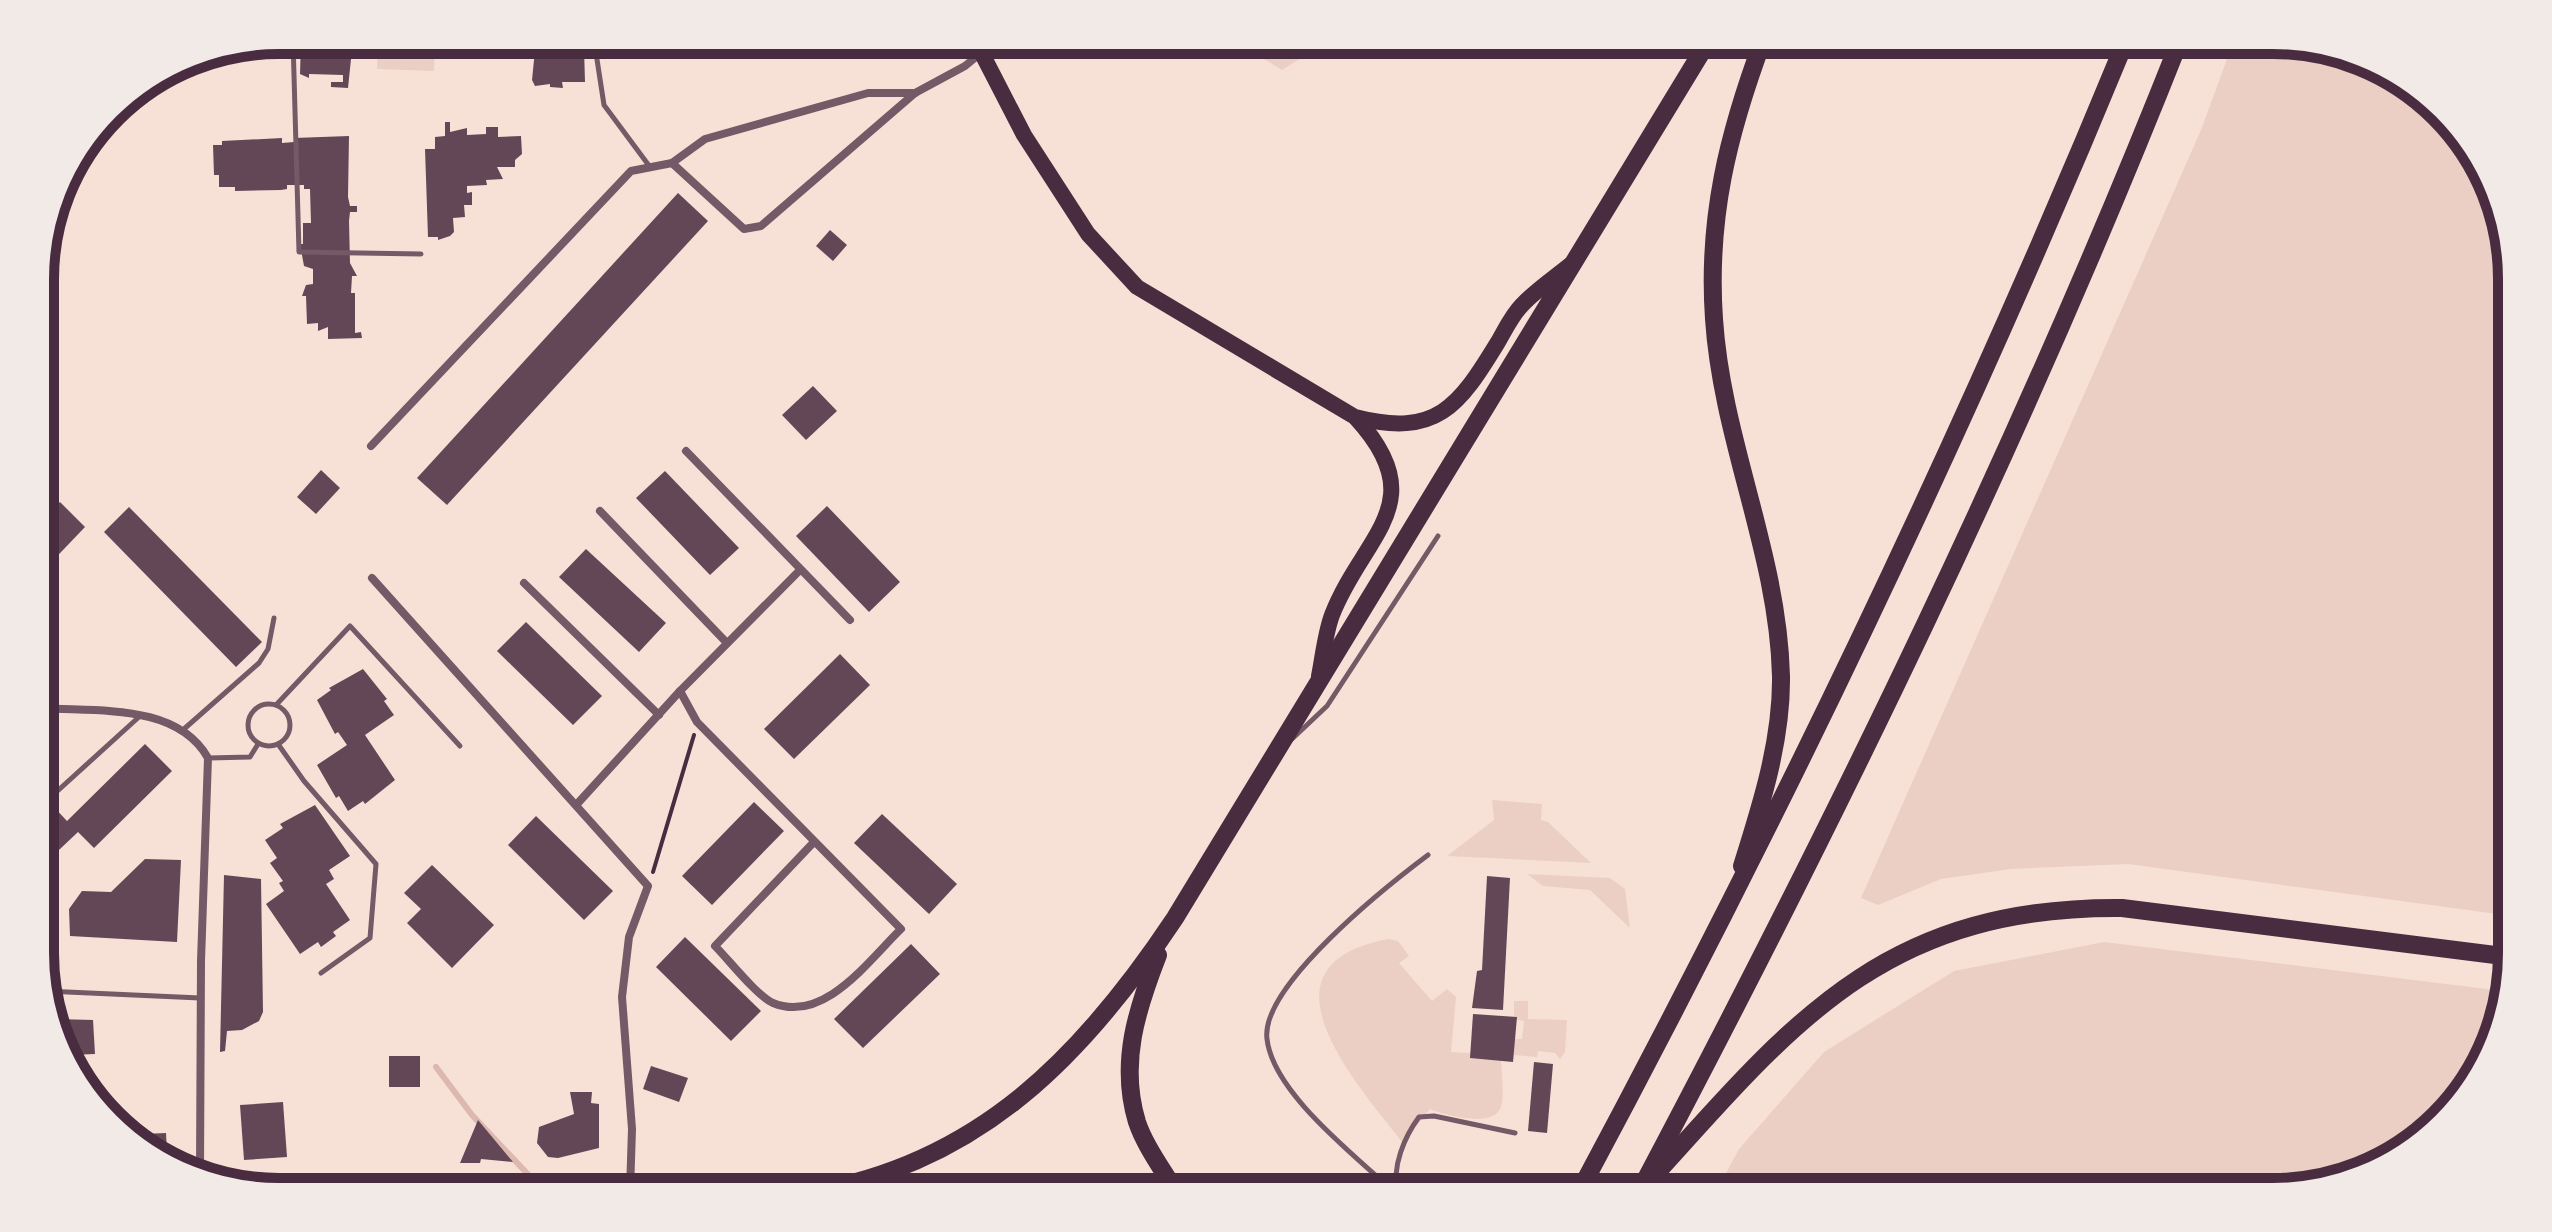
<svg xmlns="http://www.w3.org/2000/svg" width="2552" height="1232" font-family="Raleway,sans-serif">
	<rect width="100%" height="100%" fill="#f7e1d7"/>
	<g fill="#ebcfc5">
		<polygon points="378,40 435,40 434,71 377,69"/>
		<polygon points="1233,40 1330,40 1282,70"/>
		<polygon points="2234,40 2273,40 2378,64 2463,134 2510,248 2512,916 2128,864 2011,869 1941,879 1878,905 1861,898 2201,130"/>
		<polygon points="1492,800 1542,804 1541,820 1548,822 1591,863 1447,856 1494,820"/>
		<polygon points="1527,874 1610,878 1625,889 1630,928 1590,890 1543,886"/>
		<path d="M1389,939L1398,941L1409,956L1399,963L1432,1001L1447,989L1456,997L1451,1052L1501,1055C1501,1070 1505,1093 1501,1107C1493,1129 1445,1115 1430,1109L1403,1143C1355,1082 1249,964 1389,939Z"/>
		<polygon points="2104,942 2503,991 2488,1058 2405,1152 2288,1192 1716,1192 1739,1149 1824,1052 1954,971"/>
		<polygon points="1514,1001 1528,1001 1528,1019 1567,1020 1565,1052 1560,1059 1555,1053 1538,1051 1537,1057 1512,1055 1513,1039 1522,1039 1524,1021 1514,1019"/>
	</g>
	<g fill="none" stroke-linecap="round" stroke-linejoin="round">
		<polyline stroke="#dcb8b0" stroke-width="6" points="436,1067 472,1115 539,1186"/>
	</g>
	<g fill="#644757">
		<polygon points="301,40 353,40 348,88 331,87 331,82 343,82 343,75 309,74 309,78 300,74"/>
		<polygon points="536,40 584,40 588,43 588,48 584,48 585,82 562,82 563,88 550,87 550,84 535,86 532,80"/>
		<polygon points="445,122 450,122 450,132 467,128 467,135 486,134 486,127 498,127 498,137 521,136 522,154 515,160 515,167 497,167 503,179 486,180 487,185 467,186 467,193 472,192 472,205 464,205 465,217 453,218 454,232 450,236 438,240 438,237 428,237 425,149 435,149 435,137 445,136"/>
		<polygon points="349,136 348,197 350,206 357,206 357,212 350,212 349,221 350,263 357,276 352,276 351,293 355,293 355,333 361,332 362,338 328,339 328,327 318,331 318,323 307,324 306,296 302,296 306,285 313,284 313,269 304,266 300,244 303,244 303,223 311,223 310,189 304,189 304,185 287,185 287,189 281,190 235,191 235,187 219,187 219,175 214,175 213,145 222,145 222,141 282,138 282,143 294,142 294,138"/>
		<polygon points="678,193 708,221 447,505 417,478"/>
		<polygon points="830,230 847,245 833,261 816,246"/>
		<polygon points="813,386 837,411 806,440 782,415"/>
		<polygon points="321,470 340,488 316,514 297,497"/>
		<polygon points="665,471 739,548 710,575 636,498"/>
		<polygon points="60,502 85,527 41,573 41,522"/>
		<polygon points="827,506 900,582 869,612 796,536"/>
		<polygon points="129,507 262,642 236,667 104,532"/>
		<polygon points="586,549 666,623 639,652 559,577"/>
		<polygon points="526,622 602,696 573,725 497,651"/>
		<polygon points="840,654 870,685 794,759 764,729"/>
		<polygon points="363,669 387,699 384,701 394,715 365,735 395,780 365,804 363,801 348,811 339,796 336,798 317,765 347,745 338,732 335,734 317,700 331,690 329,688"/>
		<polygon points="145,744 172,771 94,848 78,832 42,866 42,814 52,805 67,821"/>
		<polygon points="754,802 784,831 712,905 682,876"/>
		<polygon points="315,805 350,856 329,870 334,879 326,884 350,920 333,932 336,936 321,947 318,942 300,954 266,904 284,891 279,883 283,881 270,863 277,858 265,840 283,828 280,824"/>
		<polygon points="882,814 957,884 929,914 854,843"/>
		<polygon points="536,816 613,891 584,920 508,845"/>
		<polygon points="145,859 181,860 177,942 70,936 69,909 82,891 111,892"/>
		<polygon points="432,865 494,925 452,968 407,923 421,909 404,893"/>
		<polygon points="224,875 261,879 263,1012 259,1021 242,1030 227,1031 225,1051 220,1052"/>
		<polygon points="1487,876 1510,878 1503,1010 1472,1008 1477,971 1482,970"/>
		<polygon points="685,937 761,1011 731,1041 656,967"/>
		<polygon points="911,944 940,974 863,1048 834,1019"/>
		<polygon points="1473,1014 1517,1017 1513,1062 1470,1058"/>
		<polygon points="56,1019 93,1020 95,1054 71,1055"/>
		<rect x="389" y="1056" width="31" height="31"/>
		<polygon points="1534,1062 1553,1064 1547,1133 1528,1131"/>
		<polygon points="651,1066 688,1078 679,1102 643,1089"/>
		<polygon points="570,1092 592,1092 591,1103 599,1104 599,1148 558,1158 548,1157 537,1143 539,1127 574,1114"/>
		<polygon points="283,1102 287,1157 244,1160 240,1105"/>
		<polygon points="478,1120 513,1162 481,1159 480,1163 460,1163"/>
		<polygon points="166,1133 167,1152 155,1152 143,1143 143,1134"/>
	</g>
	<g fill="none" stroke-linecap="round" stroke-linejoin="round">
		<polyline stroke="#4a2c40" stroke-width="4" points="653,872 694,735"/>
		<g stroke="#755966" stroke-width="5">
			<polyline points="293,40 299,252 421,254"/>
			<polyline points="594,40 604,105 650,167"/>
			<circle cx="269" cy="725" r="21"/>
			<polyline points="276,705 350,626 460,746"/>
			<polyline points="184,729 259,663 268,649 274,618"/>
			<polyline points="1292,739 1327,706 1438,536"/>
			<polyline points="278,744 304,781 376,864 370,938 321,973"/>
			<polyline points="209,758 250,757 258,744"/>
			<polyline points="42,805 140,716"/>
			<polyline points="45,991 200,998"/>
			<path d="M1394,1192C1356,1156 1273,1093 1267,1039C1260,986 1388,885 1428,855"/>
			<path d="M1398,1192C1391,1167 1405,1136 1419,1117L1434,1116L1515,1133"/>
		</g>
		<g stroke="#755966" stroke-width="8">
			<polyline points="672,163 744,229 761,226 915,93 965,66 982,52"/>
			<polyline points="371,446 631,171 672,163 705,139 868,93 915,93"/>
			<polyline points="686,451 850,620"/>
			<polyline points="600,511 727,643"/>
			<polyline points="372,578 648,886 629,937 622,997 632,1129 630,1191"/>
			<polyline points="524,583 659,715"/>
			<path d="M680,691L697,722L901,929C869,960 824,1024 773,1003C757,996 729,960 715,946L813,843"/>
			<path d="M42,708C97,712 177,703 208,758L201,961L200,1174"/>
			<polyline points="578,803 680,691 799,571"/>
		</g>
		<g stroke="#4a2c40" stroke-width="16">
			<path d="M975,40L1024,135L1088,234L1137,287L1355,417C1437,438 1459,406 1498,342C1505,330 1512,315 1522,305C1536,290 1554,278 1570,265"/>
			<path d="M1319,676C1323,656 1325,634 1332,615C1363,535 1434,503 1356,418"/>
		</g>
		<g stroke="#4a2c40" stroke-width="18">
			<path d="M1742,866C1761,806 1782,740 1781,676C1778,553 1722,441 1714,319C1707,218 1728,134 1763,40"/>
			<path d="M1158,955C1137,1009 1119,1063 1137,1122C1145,1146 1163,1170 1176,1192"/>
			<path d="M1647,1184C1793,1021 1885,906 2122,908L2511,957"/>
			<polyline points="472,1192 632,1192"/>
			<path d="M810,1192C979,1164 1084,1055 1175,918L1709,40"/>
		</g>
		<g stroke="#4a2c40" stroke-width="18">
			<path d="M1579,1192C1780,817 1964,434 2126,40"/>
			<path d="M1639,1192C1838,816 2024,435 2180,40"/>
		</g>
	</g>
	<path d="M0 0H2552V1232H0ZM279 54H2273A225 225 0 0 1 2498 279V953A225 225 0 0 1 2273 1178H279A225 225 0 0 1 54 953V279A225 225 0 0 1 279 54Z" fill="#f1eae7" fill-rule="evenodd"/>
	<path fill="none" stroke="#4a2c40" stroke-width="10" d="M279 54H2273A225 225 0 0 1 2498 279V953A225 225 0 0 1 2273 1178H279A225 225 0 0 1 54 953V279A225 225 0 0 1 279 54Z"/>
</svg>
